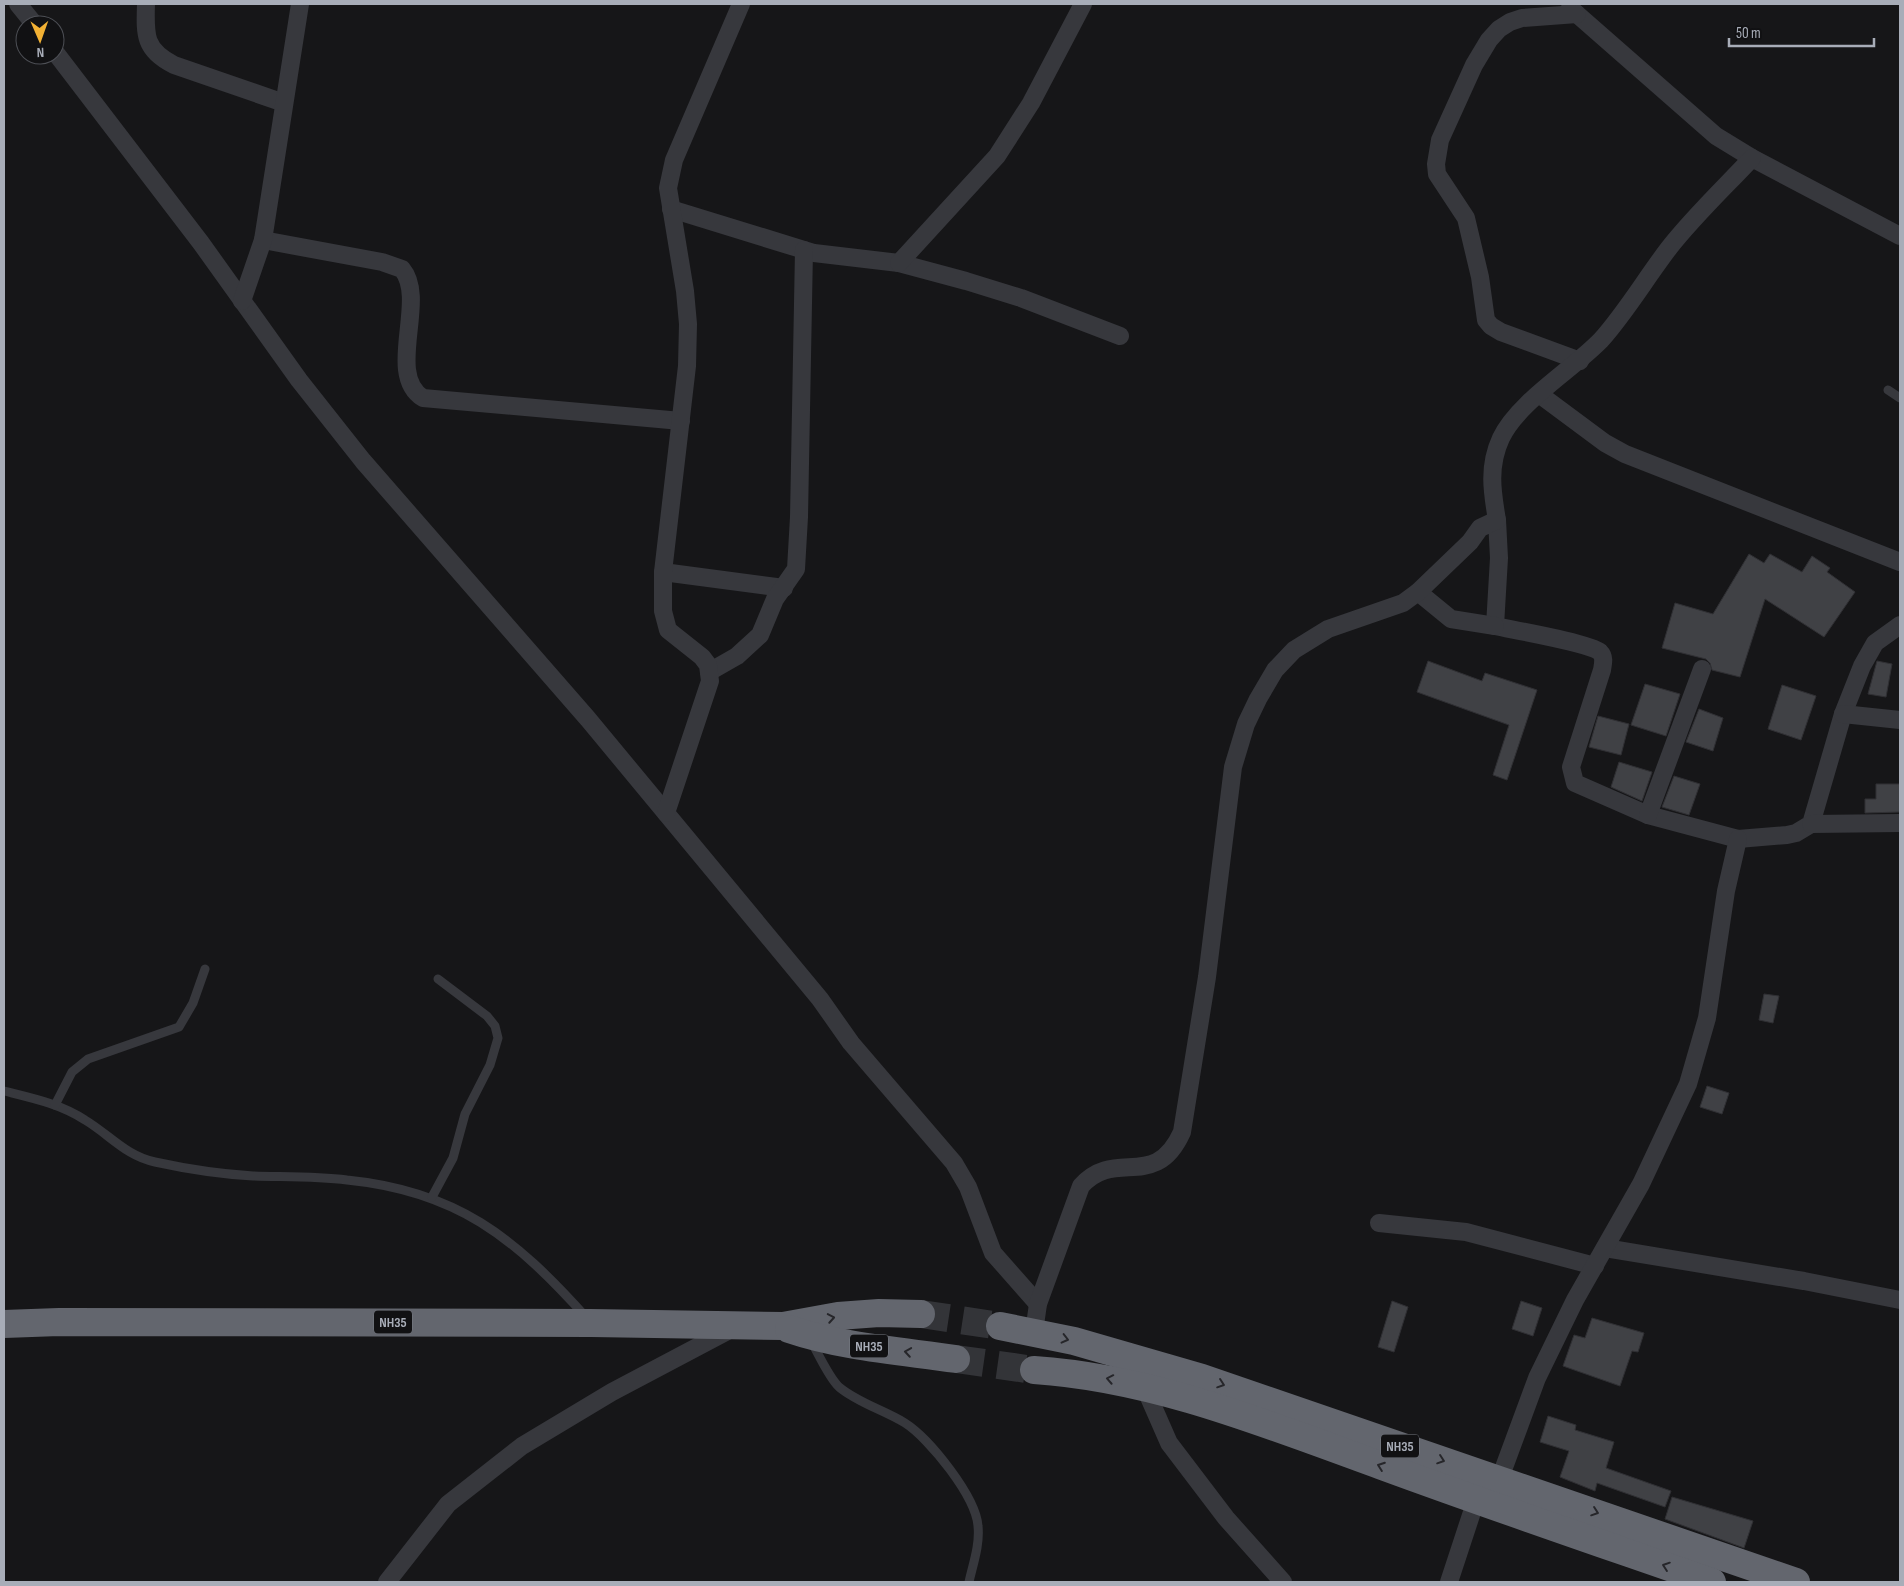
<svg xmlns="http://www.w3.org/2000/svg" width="1904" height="1586" font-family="'Sofia Sans Condensed',sans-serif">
	<rect width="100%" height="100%" fill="#161618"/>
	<g fill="#404145" stroke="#303034">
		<polygon points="1749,554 1764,563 1770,554 1802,572 1812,556 1830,568 1827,572 1855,592 1824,637 1765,599 1740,677 1712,670 1710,663 1706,659 1662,648 1675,603 1713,614"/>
		<polygon points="1428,661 1482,681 1485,673 1537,690 1507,780 1493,775 1509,725 1417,692"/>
		<polygon points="1877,661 1892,664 1886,697 1868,694"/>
		<polygon points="1645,684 1680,694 1666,736 1631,725"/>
		<polygon points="1782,685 1816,696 1801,740 1768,729"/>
		<polygon points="1699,709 1723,718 1713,751 1686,742"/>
		<polygon points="1598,716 1629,724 1621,755 1589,747"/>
		<polygon points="1619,762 1652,772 1642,801 1611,787"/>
		<polygon points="1674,776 1700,784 1689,815 1662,807"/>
		<polygon points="1876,784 1900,784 1900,812 1865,813 1865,799 1876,799"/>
		<polygon points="1764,994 1779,996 1773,1023 1759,1020"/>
		<polygon points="1707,1086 1729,1093 1722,1114 1700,1107"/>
		<polygon points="1392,1301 1408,1307 1394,1352 1378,1347"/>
		<polygon points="1521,1301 1542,1308 1533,1336 1512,1329"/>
		<polygon points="1592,1318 1644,1333 1638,1352 1632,1351 1620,1386 1563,1366 1574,1335 1585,1338"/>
		<polygon points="1548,1416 1576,1425 1575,1430 1614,1442 1606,1468 1671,1491 1665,1507 1597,1483 1595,1491 1560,1477 1569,1451 1540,1442"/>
		<polygon points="1672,1497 1753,1521 1744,1548 1665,1519"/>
	</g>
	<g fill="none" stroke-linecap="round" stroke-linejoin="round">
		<g stroke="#333438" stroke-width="28" stroke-dasharray="28 14" stroke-linecap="butt">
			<polyline points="921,1314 1000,1326"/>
			<polyline points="956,1359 1034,1370"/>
		</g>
		<g stroke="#37383d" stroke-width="9">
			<polyline points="1888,390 1900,398"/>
			<path d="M4,1091C32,1098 61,1104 85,1120C110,1135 126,1156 155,1162C187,1169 220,1174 253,1176C284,1177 316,1176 347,1180C457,1191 514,1237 586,1317"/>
			<polyline points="55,1105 72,1072 88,1059 179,1027 193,1003 205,969"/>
			<polyline points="432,1197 453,1158 465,1114 490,1065 498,1038 495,1026 487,1016 438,979"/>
			<path d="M811,1341C818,1353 829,1378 839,1387C858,1403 884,1410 905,1423C930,1439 976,1497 978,1526C980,1545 973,1564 969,1582"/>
		</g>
		<g stroke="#37383d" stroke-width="18">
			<polyline points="18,4 35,25"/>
			<path d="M146,4C145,35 144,50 174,65L284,103"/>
			<polyline points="1570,8 1716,136 1752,158 1900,236"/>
			<polyline points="1577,14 1522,18 1510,22 1499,29 1489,40 1474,65 1440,140 1436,164 1437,174 1466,218 1480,277 1486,320 1491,326 1501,332 1580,361"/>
			<polyline points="55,52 201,243 299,380 363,461 588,719 820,999 851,1043 954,1163 968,1187 993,1253 1038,1304"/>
			<polyline points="671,209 814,253 899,263 966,281 1021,298 1120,336"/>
			<path d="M263,240L382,262L402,269C428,300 385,374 423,398L681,421"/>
			<polyline points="899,263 997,156 1031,103 1083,4"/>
			<polyline points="242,301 263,240 300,4"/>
			<polyline points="1539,394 1605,443 1625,454 1900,562"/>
			<path d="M1497,520L1499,558L1495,626C1513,630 1589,643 1600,652C1605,657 1603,664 1602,670L1571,767L1575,783L1648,815L1738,839L1787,835L1796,833L1811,824L1843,714L1862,666L1875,643L1900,625"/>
			<polyline points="663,572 784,588"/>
			<polyline points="1418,592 1451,619 1495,626"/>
			<polyline points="709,672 737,656 760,635 775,599 796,569 799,517 804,250"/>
			<polyline points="1843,714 1900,720"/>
			<polyline points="666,813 710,681 708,665 702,657 668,630 663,611 663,572 687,366 688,324 685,291 668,188 674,160 741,4"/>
			<polyline points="1648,815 1702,669"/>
			<polyline points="1811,824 1900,823"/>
			<polyline points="1379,1223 1466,1232 1595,1266"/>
			<polyline points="1605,1248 1804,1281 1900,1300"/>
			<path d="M1034,1332L1038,1304L1081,1186C1116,1147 1155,1192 1182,1132L1207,977L1233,767L1246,724L1258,699L1275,670L1294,650L1328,629L1403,603L1418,592L1470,542L1480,528L1497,520C1492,491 1488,466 1501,438C1518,402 1572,370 1601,340C1626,312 1646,278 1669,248C1694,216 1724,188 1752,158"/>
			<polyline points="1144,1386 1169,1443 1226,1518 1283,1582"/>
			<polyline points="1496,1489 1537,1378 1575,1300 1641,1184 1688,1084 1707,1018 1726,891 1738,839"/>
			<polyline points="387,1582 448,1504 522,1446 612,1392 735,1327"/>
			<polyline points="1449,1582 1476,1500"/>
		</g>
		<g stroke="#63666e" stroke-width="28">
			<polyline points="4,1324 59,1322 591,1323 783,1326 838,1316 879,1313 921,1314"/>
			<polyline points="1000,1326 1074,1341 1202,1378 1796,1582"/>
			<path d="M789,1329C842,1347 901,1351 956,1359"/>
			<path d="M1034,1370C1156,1378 1271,1426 1385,1467C1494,1507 1603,1544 1712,1582"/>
		</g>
	</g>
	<defs><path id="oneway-chevron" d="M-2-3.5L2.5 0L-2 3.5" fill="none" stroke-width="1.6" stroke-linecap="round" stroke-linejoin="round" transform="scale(1.25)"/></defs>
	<g stroke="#26262a">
		<use href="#oneway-chevron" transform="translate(831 1318) rotate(-10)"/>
		<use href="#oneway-chevron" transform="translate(1065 1339) rotate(14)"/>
		<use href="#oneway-chevron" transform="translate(908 1352) rotate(-171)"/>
		<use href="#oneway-chevron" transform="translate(1110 1379) rotate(-169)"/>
		<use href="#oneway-chevron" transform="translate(1221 1384) rotate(19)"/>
		<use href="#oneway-chevron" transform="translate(1441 1460) rotate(19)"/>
		<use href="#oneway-chevron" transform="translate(1381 1466) rotate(-160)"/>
		<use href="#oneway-chevron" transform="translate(1595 1512) rotate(19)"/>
		<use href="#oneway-chevron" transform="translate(1666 1566) rotate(-161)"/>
	</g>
	<g text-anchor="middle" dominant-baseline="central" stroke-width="4" stroke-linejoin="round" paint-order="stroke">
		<g fill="#111113" stroke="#7b7e86" stroke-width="1">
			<rect x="374" y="1310.5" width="38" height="23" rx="4"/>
			<rect x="850" y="1334.5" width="38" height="23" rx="4"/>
			<rect x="1381" y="1434.5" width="38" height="23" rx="4"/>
		</g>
		<g font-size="14" font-weight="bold" fill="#a8adb8">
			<text x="393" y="1322">NH35</text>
			<text x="869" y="1346">NH35</text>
			<text x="1400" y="1446">NH35</text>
		</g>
	</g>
	<rect width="1904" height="1586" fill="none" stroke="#a8adb8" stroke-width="10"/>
	<g transform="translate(40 40) rotate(178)"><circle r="24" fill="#111113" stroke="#4d4f55"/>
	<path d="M0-4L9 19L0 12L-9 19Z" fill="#f2b134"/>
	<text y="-8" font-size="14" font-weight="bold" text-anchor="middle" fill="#a8adb8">N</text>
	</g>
	<path d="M1729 38v8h145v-8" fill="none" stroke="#a8adb8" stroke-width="2.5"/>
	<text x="1736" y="38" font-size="15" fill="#a8adb8" stroke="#111113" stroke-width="4" paint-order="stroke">50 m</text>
</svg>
